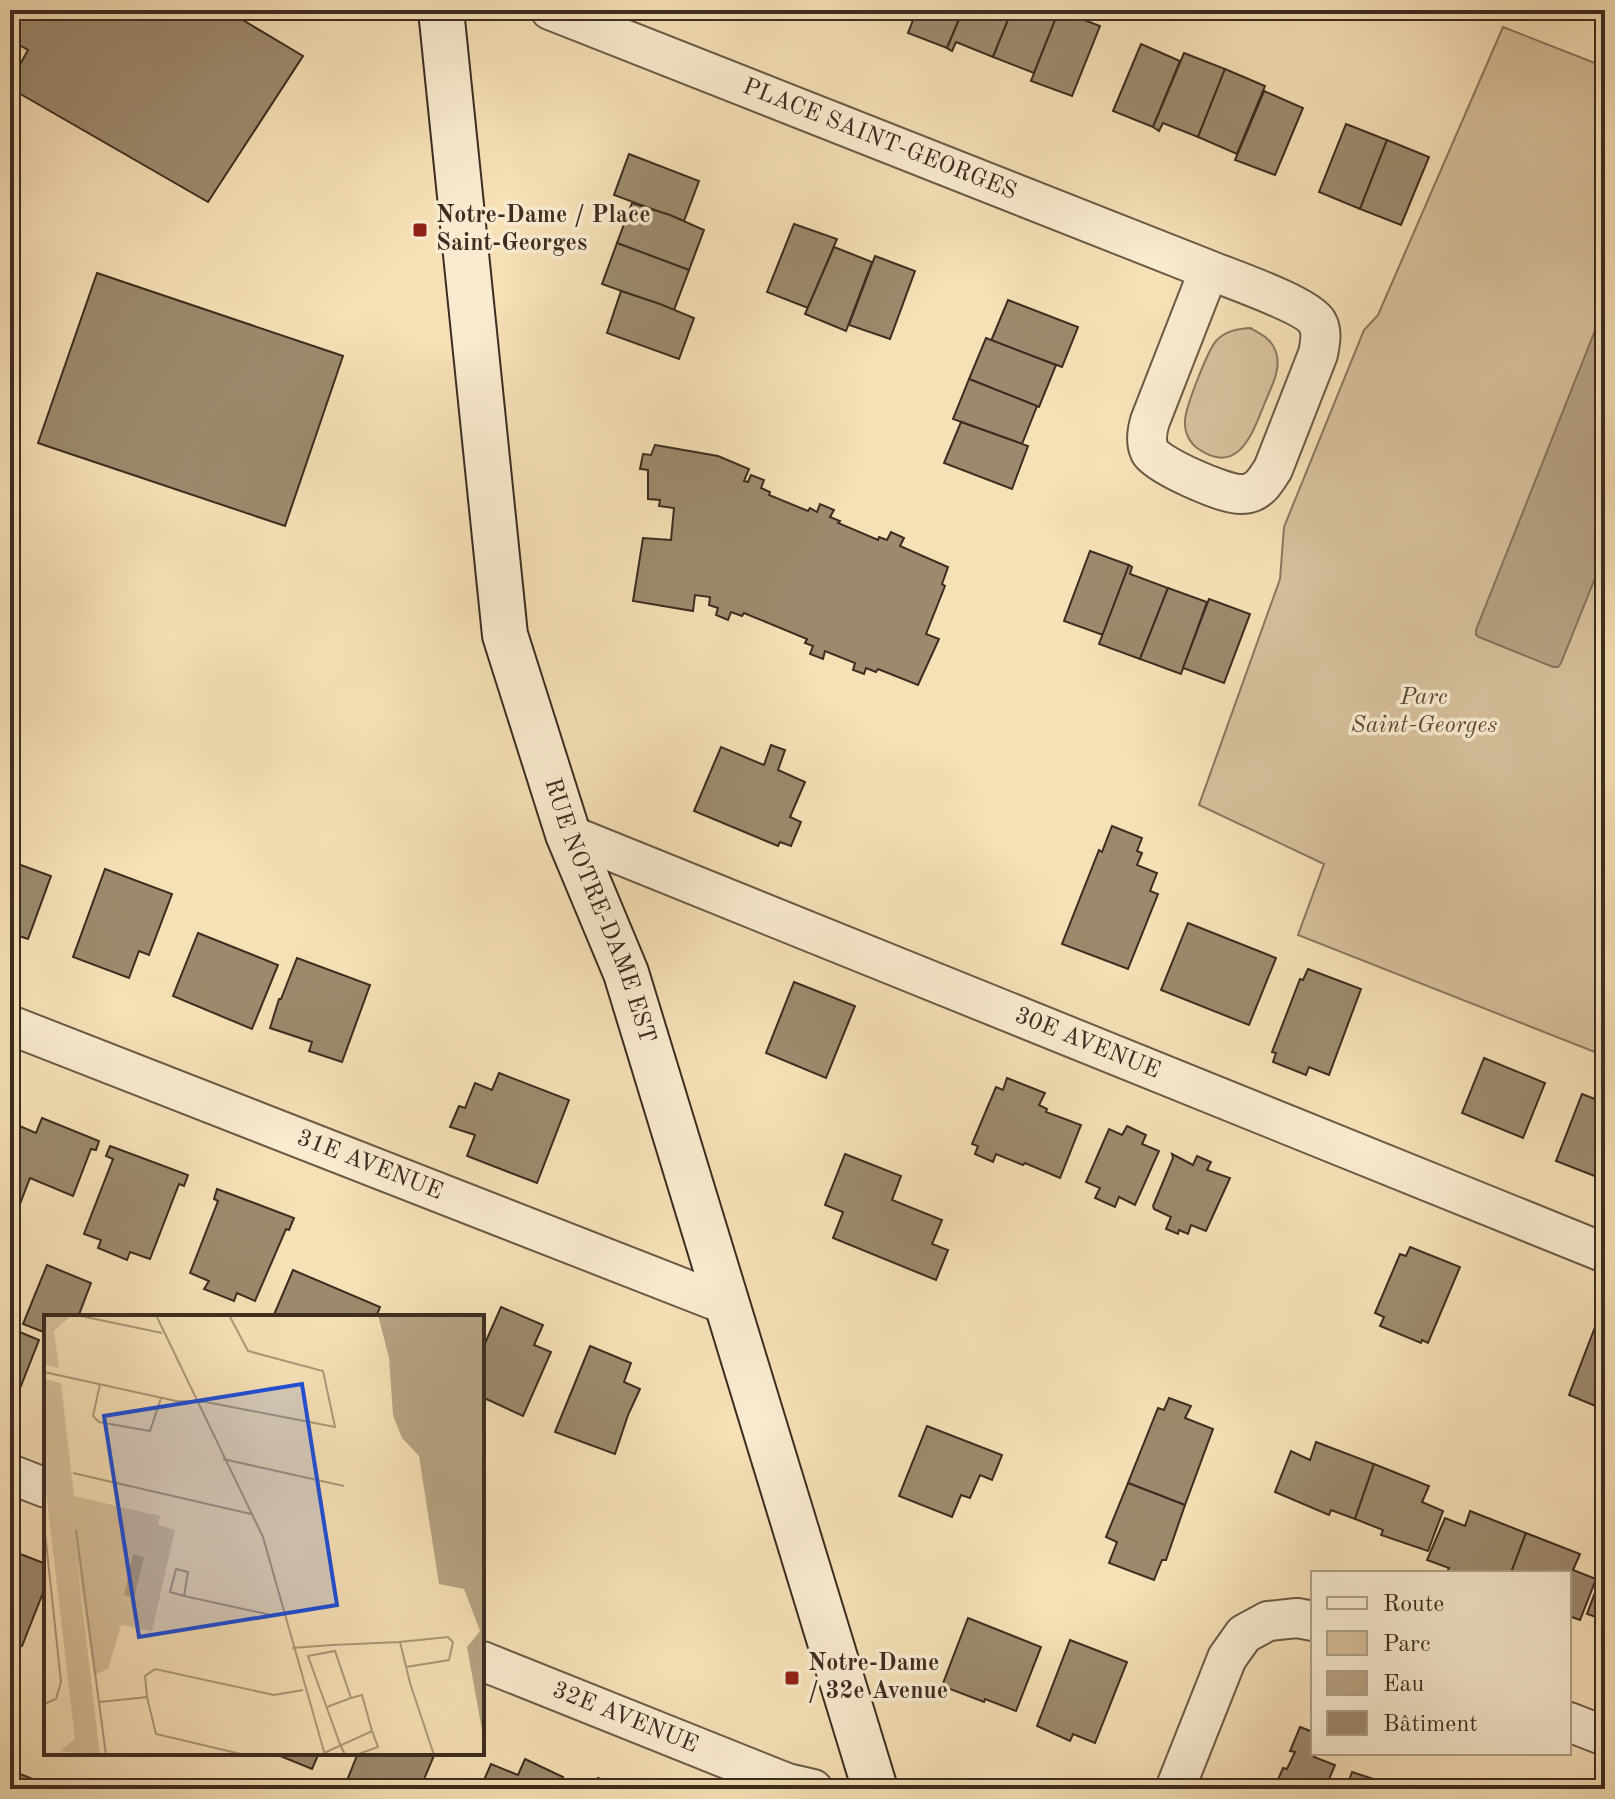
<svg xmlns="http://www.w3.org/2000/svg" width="1615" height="1799" font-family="'Old Standard TT',serif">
	<rect width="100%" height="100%" fill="#f6e0b6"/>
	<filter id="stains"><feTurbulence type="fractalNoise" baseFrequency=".0025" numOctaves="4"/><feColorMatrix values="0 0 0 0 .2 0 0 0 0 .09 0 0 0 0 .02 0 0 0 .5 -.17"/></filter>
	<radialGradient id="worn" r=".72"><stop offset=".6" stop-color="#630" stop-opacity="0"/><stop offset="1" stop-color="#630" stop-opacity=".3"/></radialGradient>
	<g fill="#d7c19d" stroke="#8a765f" stroke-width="2">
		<polygon points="1503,27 1605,67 1605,1056 1298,935 1324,864 1199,805 1280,579 1284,527 1364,330 1378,315"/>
		<path d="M1250,328C1261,334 1272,339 1276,352C1282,370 1270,389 1264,405C1252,435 1237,477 1197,448C1189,442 1184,431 1185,421C1185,408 1208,350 1216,341C1225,331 1237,329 1250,328Z"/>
	</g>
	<polygon fill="#b7a383" stroke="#86735c" stroke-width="2" points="1605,309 1605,553 1561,663 1558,667 1553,667 1479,637 1476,635 1476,630 1602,313"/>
	<g fill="#9d8a6e" stroke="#3d2c21" stroke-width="2">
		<polygon points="10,10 226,10 303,56 208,202 10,88 10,83 28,50 10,40"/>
		<polygon points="917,10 963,10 947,48 908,33"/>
		<polygon points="963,10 1012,10 993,57 956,42 952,51 947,48"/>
		<polygon points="1012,10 1059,10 1034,73 993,57"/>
		<polygon points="1059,10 1100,26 1072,96 1031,81"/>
		<polygon points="1141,44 1180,61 1153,127 1113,111"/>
		<polygon points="1184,53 1225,69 1198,137 1163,123 1159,131 1153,127"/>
		<polygon points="1225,69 1265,86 1237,154 1198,137"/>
		<polygon points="1264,91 1303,108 1275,175 1235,160"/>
		<polygon points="1346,124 1387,140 1360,209 1319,192"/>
		<polygon points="1387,140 1429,157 1401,225 1360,209"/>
		<polygon points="629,154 699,181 684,221 614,195"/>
		<polygon points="632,203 670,215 704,230 689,270 617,243"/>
		<polygon points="794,224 837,239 808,308 767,292"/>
		<polygon points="617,243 689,270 674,310 602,284"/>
		<polygon points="834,247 872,262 846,331 805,314"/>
		<polygon points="875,256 915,271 890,339 849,325"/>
		<polygon points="97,273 343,356 285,526 38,443"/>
		<polygon points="621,291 660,304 694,318 679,359 607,333"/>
		<polygon points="1008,300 1078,327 1062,367 991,341"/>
		<polygon points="986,338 1056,365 1039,407 969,379"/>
		<polygon points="969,379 1037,406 1022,444 953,419"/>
		<polygon points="961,422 1028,446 1012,489 944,463"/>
		<polygon points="655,445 718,456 749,469 744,481 748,482 751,475 764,480 761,488 770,492 769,495 808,511 810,508 817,512 820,504 834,510 830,517 840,521 838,523 878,540 879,537 887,540 891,532 904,538 900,546 948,567 942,584 945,586 926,634 939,639 918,685 878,669 876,672 866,668 864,674 853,670 855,663 825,651 823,659 810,654 813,646 805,643 807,639 744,613 742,616 731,612 728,620 716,615 718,608 709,605 710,597 695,595 693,611 633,601 643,538 671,540 674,508 659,506 660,500 648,499 648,470 640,469 643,454 651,455"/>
		<polygon points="1090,551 1129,565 1103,635 1064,621"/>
		<polygon points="1129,565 1132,567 1130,574 1168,588 1140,659 1099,644"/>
		<polygon points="1168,588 1207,602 1181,674 1140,659"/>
		<polygon points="1209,599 1250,614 1224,683 1183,668"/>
		<polygon points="771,745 785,750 778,770 805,782 790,817 801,822 791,846 780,842 778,846 694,811 721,747 764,765"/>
		<polygon points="1112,826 1142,838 1137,851 1142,853 1137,865 1157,873 1150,891 1158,894 1128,969 1062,944 1099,850 1102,852"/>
		<polygon points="10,861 51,876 28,939 10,933"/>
		<polygon points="105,869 172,894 149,955 139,951 129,978 73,957"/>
		<polygon points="1188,923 1276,958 1249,1025 1161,990"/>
		<polygon points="198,933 278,965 252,1029 173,996"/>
		<polygon points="297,958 370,985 342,1062 309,1051 312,1042 270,1028 279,999 281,999"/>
		<polygon points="1308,969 1361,989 1329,1075 1309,1067 1306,1075 1273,1062 1276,1053 1272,1052 1300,979 1303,980"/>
		<polygon points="794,982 855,1006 826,1078 766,1053"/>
		<polygon points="1484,1058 1545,1083 1523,1138 1462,1113"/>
		<polygon points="499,1073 569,1100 537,1183 467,1156 475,1135 450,1127 459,1106 465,1108 475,1083 492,1090"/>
		<polygon points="1007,1078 1045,1093 1039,1105 1047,1109 1046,1112 1081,1125 1060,1178 1025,1163 1023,1165 996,1154 993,1162 975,1154 978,1146 972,1144 996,1087 1003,1090"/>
		<polygon points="1582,1094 1605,1103 1605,1180 1556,1161"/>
		<polygon points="42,1118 99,1141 96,1150 91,1149 73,1196 30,1178 13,1222 10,1221 10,1122 36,1133"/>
		<polygon points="1127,1126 1146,1135 1142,1144 1159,1151 1135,1205 1119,1197 1115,1207 1095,1198 1100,1188 1086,1182 1109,1129 1122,1135"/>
		<polygon points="110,1146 188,1175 184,1186 179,1184 150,1259 130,1252 127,1260 98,1248 101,1240 84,1234 113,1159 106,1156"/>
		<polygon points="845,1154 901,1176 892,1200 942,1220 932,1244 948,1250 936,1280 833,1238 843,1212 825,1205"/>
		<polygon points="1172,1154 1193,1165 1197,1156 1211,1162 1207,1170 1230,1178 1206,1231 1191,1225 1188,1234 1179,1230 1178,1234 1166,1229 1171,1217 1154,1209 1153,1206 1173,1158"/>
		<polygon points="217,1189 294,1218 289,1230 286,1229 255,1301 237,1293 234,1301 204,1289 209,1281 190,1273 218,1201 214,1199"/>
		<polygon points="1410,1247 1460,1267 1428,1343 1422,1340 1421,1343 1380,1326 1384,1317 1375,1313 1400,1254 1406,1256"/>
		<polygon points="47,1265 91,1283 78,1317 46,1317 46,1333 23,1324"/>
		<polygon points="293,1270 380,1307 376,1317 273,1317"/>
		<polygon points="501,1307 543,1325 534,1345 551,1352 523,1416 482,1397 482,1350"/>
		<polygon points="1600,1314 1605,1316 1605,1410 1569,1395"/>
		<polygon points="10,1328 39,1340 15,1401 10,1398"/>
		<polygon points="590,1346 631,1363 624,1382 640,1389 628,1415 615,1454 555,1432"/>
		<polygon points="1169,1398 1191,1406 1185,1418 1213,1429 1185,1505 1128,1483 1158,1408 1164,1410"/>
		<polygon points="927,1426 1002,1455 992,1480 980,1475 970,1498 961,1495 952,1517 899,1496"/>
		<polygon points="1316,1442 1374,1464 1355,1519 1331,1510 1329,1515 1275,1492 1291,1451 1310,1460"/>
		<polygon points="1374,1464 1429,1486 1422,1502 1443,1511 1428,1551 1381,1535 1383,1530 1355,1519"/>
		<polygon points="1128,1483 1185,1505 1166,1560 1162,1560 1154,1580 1109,1563 1117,1542 1106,1537"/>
		<polygon points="1470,1511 1526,1533 1511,1573 1451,1573 1447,1572 1449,1568 1427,1560 1445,1518 1465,1526"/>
		<polygon points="1526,1533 1580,1554 1573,1570 1596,1579 1580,1620 1569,1616 1569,1573 1511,1573"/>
		<polygon points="10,1550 46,1564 46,1585 22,1646 10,1642"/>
		<polygon points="1602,1574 1605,1575 1605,1620 1587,1614"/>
		<polygon points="968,1618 1041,1647 1016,1711 985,1699 984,1702 942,1686"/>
		<polygon points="1070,1640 1127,1662 1095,1743 1073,1734 1070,1741 1037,1726"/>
		<polygon points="1300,1727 1313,1732 1313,1753 1316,1753 1314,1757 1335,1765 1327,1784 1338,1789 1274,1789 1283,1768 1287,1769 1295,1752 1290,1751"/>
		<polygon points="273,1753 319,1753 312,1769"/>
		<polygon points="358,1753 435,1753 420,1789 361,1789 346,1783"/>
		<polygon points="525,1759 563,1777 558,1789 480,1789 491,1764 518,1775"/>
		<polygon points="10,1770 58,1789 10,1789"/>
		<polygon points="1352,1772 1376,1780 1373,1789 1346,1789"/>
		<polygon points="598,1778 628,1789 594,1789"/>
		<polygon points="1385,1781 1405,1789 1382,1789"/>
	</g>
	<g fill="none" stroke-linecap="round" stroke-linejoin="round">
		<g stroke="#6b5946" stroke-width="42">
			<g id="minor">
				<path id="s1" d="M550,10L1209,270C1231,279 1307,305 1317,322C1323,332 1320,343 1318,354L1273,469C1267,478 1262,488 1252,492C1248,494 1244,494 1240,494C1223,494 1157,465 1150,452C1145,442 1147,431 1150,421L1209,270"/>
				<path id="s2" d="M568,834L1605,1253"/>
				<path id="s3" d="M10,1025L729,1306"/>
				<polyline points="10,1474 46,1488"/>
				<path id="s4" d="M482,1661L787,1783L813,1789"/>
				<polyline points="1569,1722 1605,1736"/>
				<polyline points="1175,1789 1227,1658 1244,1634 1268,1621 1297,1618 1313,1621"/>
			</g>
		</g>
		<g stroke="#3d2c21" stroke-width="48">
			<g id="secondary">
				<path id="s5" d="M441,10L505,635L568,834L626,973L875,1789"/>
			</g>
		</g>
		<use href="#minor" stroke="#f9ebd0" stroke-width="38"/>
		<use href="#secondary" stroke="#f9ebd0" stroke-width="44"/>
	</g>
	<g fill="#8f2418" stroke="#f9ebd0" stroke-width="3">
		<rect x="412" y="222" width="16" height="16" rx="4"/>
		<rect x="784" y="1670" width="16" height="16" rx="4"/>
	</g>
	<g text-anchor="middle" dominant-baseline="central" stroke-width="7" stroke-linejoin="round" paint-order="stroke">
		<g font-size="24" fill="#3d2c21" stroke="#f9ebd0">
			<text stroke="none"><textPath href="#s1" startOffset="354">PLACE SAINT-GEORGES</textPath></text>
			<text stroke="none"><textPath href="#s5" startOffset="920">RUE NOTRE-DAME EST</textPath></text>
			<text stroke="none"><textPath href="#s2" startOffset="560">30E AVENUE</textPath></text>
			<text stroke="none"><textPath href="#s3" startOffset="386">31E AVENUE</textPath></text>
			<text stroke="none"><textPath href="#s4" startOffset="154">32E AVENUE</textPath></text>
		</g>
		<g font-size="24" font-weight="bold" fill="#3d2c21" stroke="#f9ebd0" text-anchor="start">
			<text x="436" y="216">Notre-Dame / Place<tspan x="436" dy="28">Saint-Georges</tspan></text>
			<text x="808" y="1664">Notre-Dame<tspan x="808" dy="28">/ 32e Avenue</tspan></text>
		</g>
		<g font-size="24" font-style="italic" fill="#5c4a3a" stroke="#f9ebd0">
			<text x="1424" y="698">Parc<tspan x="1424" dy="28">Saint-Georges</tspan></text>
		</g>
	</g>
	<g transform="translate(44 1315)">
		<rect width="440" height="440" fill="#f6e0b6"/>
		<path d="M0,0L26,2L10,16L15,53L0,50ZM0,64L17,68L30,181L116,201L114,210L131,215L108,316L77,310L64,354L50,360L33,246L56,440L16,436L31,424L0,159Z" fill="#d7c19d"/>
		<path d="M334,0H440V426L423,332L436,316L420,274L395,269L375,141L358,123L349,100L345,43ZM89,239L100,242L90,283L80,280Z" fill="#b7a383"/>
		<path fill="none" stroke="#ac987a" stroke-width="2" d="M32,0L118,18M112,0L219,222L281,440M0,57L132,86L162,87L291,112L279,56L204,36L185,0M56,69L49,101L55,107L106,116L117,83M179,144L300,171M29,158L207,199M0,208L17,367L12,384L0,389M32,215L62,440M140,281L144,257L132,254L126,277L140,281L227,300L239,299M288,330L356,327M248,333L288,330M362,352L405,345L409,327L404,322L356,327L366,368L390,440M103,382L112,419L201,440M307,383L318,380L328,416M56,387L103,382L101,361L111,354L230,380L259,375M283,392L307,383L291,336L264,341L277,377L296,429L301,440M280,438L328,416L334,432L312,440"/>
		<path fill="#1d4ed8" fill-opacity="0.15" stroke="#1d4ed8" stroke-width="4" d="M258,69L293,290L95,322L60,101Z"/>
		<rect width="440" height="440" fill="none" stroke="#3d2c21" stroke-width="4"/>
	</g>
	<rect width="1615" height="1799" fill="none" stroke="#f6e0b6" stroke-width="40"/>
	<rect x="12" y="12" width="1591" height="1775" fill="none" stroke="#3d2c21" stroke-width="4"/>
	<rect x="20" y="20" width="1575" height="1759" fill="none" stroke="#3d2c21" stroke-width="2"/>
	<rect x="1311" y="1571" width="260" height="184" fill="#f9ebd0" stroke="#ae9f8a" stroke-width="2"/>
	<rect x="1327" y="1597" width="40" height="12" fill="#f9ebd0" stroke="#ae9f8a" stroke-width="2"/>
	<text x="1383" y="1611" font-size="24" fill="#3d2c21">Route</text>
	<rect x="1327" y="1631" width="40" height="24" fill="#d7c19d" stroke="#ae9f8a" stroke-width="2"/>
	<text x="1383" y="1651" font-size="24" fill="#3d2c21">Parc</text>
	<rect x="1327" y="1671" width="40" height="24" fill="#b7a383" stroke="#ae9f8a" stroke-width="2"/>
	<text x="1383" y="1691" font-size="24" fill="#3d2c21">Eau</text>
	<rect x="1327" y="1711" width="40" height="24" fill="#9d8a6e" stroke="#ae9f8a" stroke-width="2"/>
	<text x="1383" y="1731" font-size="24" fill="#3d2c21">Bâtiment</text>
	<rect width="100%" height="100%" filter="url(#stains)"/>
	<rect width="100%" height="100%" fill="url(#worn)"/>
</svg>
